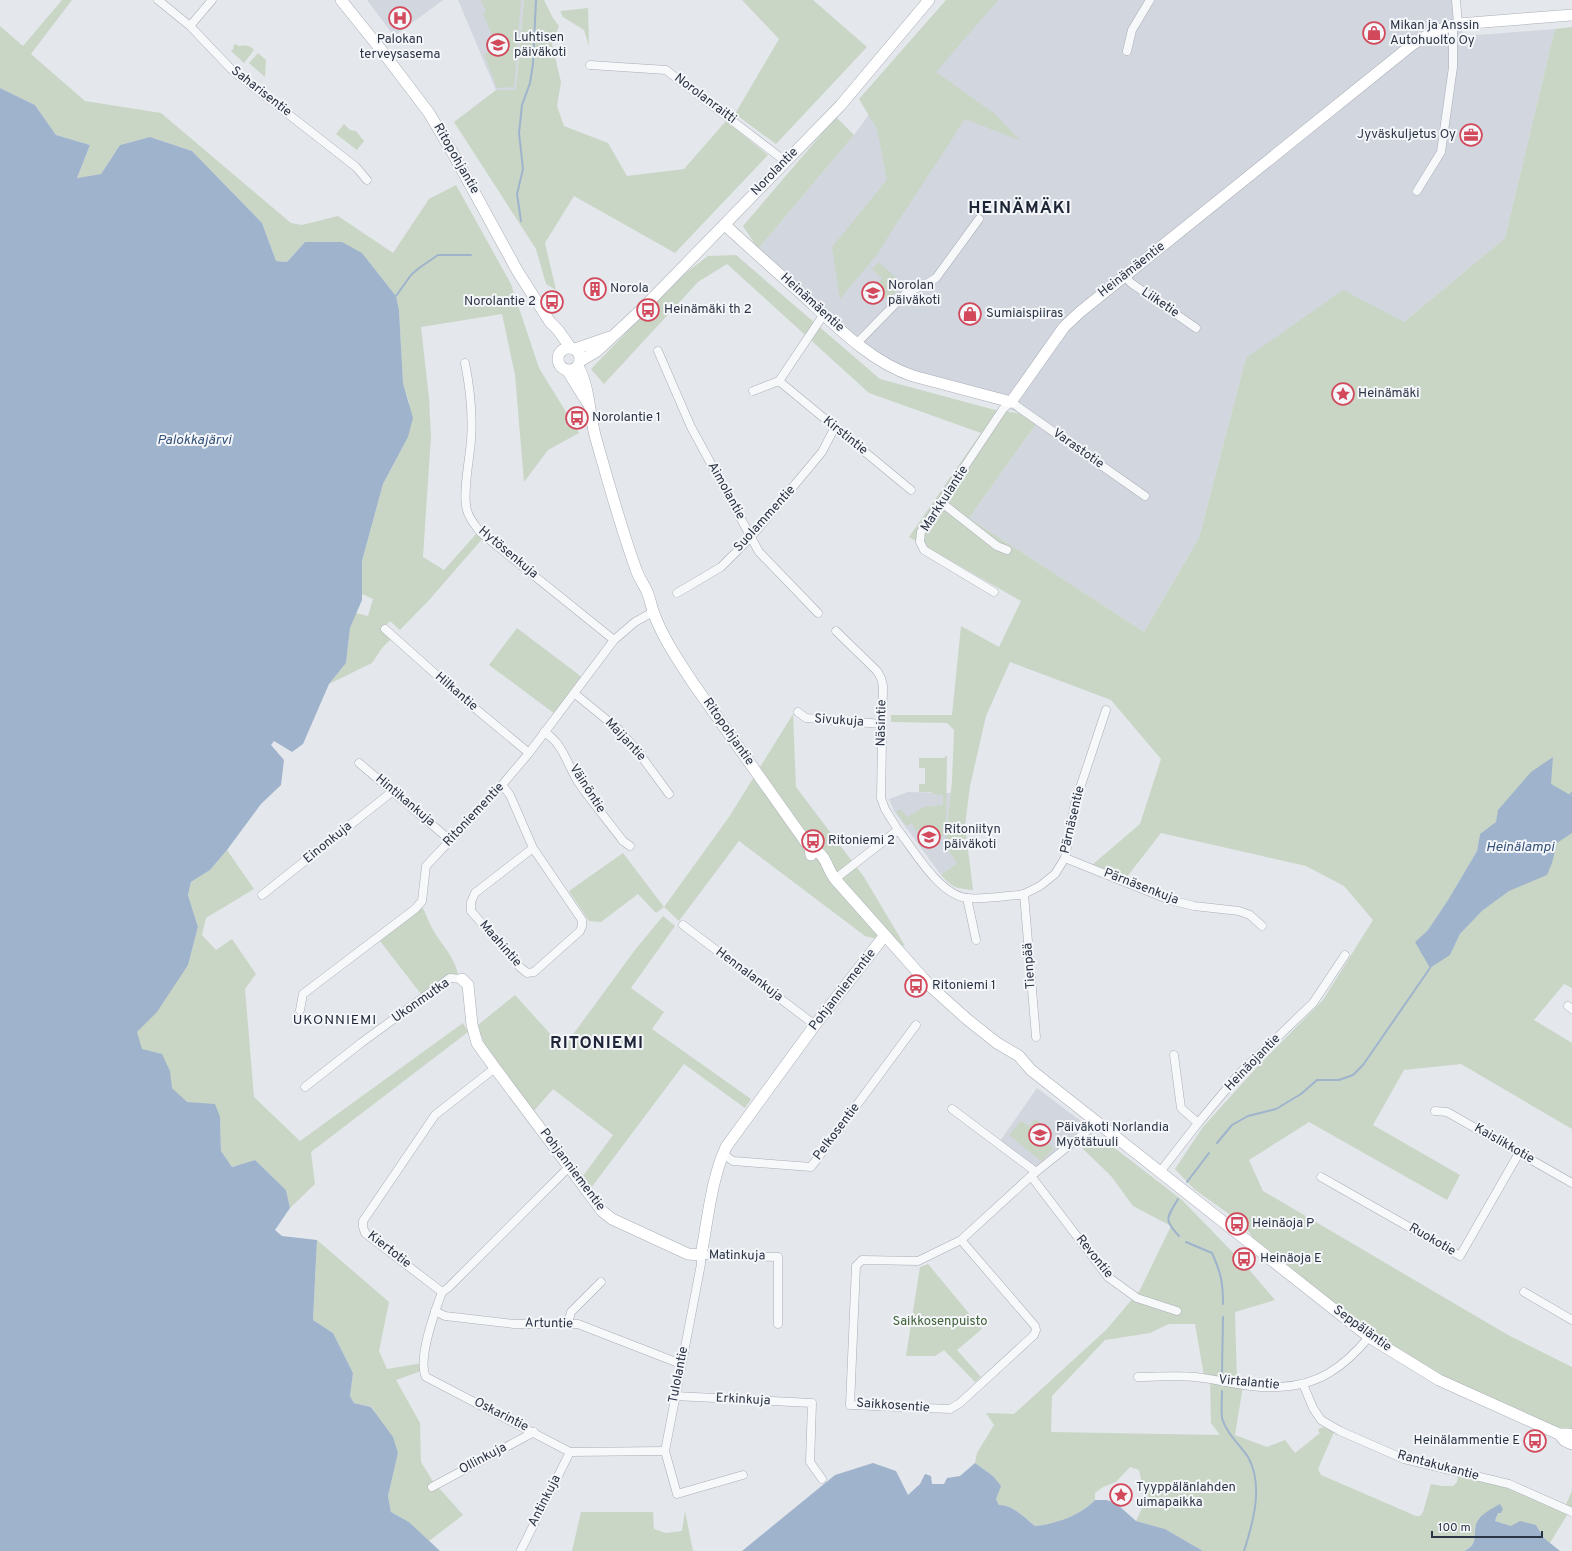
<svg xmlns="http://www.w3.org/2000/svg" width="1572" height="1551" font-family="Overpass,sans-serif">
	<rect width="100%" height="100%" fill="#e4e7ec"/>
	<g fill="#d2d6de">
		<polygon points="367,0 443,0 394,36"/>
		<polygon points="458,0 524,0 516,90 496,90"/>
		<polygon points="952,0 1455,0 1456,22 1465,36 1555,29 1505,238 1404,322 1246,358 1199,538 1144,632 969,518 1036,424 1019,413 901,368 881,356 861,339 910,291 907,287 857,336 758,249 854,135"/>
		<polygon points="908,792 951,793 945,846 957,863 941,875 894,811 889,799"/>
		<polygon points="1037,1088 1086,1125 1033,1170 998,1144"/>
	</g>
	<g fill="#c9d6c5" fill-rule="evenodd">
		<polygon points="62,0 72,0 31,54 85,101 161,113 291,223 302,225 338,216 393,253 429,199 456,185 511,284 539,368 579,433 548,450 524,482 515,375 502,314 421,327 429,398 431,436 423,557 444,570 477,533 483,538 430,599 400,630 390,621 384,627 392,638 382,648 372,663 329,684 346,663 350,628 356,613 368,616 373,599 362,594 362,561 383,484 408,437 409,402 403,383 399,310 396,296 362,253 305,242 287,262 276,261 262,223 192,151 150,137 120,145 101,174 77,178 90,145 56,135 35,105 0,88 0,26 23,46"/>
		<polygon points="481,0 521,0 514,87 497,88 484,54 498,49 483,14 486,12"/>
		<polygon points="524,0 544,0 553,18 559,26 552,44 561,82 557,106 564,126 608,143 627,176 684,169 726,121 768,155 675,253 574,196 545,243 556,290 546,284 536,249 454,122 496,90 516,90"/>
		<polygon points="742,0 813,0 867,47 776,144 735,114 779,39"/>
		<polygon points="946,0 998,0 936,72 995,114 1021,141 965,119 875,257 840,299 832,247 887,180 877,129 859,99"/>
		<polygon points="588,8 589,46 584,30 563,17 560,11"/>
		<path d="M1572,27V988L1564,984L1534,1020L1572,1043V1129L1461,1064L1404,1070L1373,1125L1460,1175L1447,1200L1309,1122L1249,1160L1263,1191L1508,1335L1572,1367V1432L1530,1417L1462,1387L1433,1371L1363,1328L1253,1238L1243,1224L1194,1189L1175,1169L1203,1127L1257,1067L1323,1000L1373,920L1344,886L1306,866L1161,833L1126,878L1092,865L1140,824L1161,759L1111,700L1010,662L986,716L970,786L965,826L973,890C955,888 953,888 941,875L957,863L945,846L952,781L954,730L947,723L891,722V715H952L961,626L999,647L1021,601L909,537L981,433L869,393L727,264L698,282L604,384L591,369L679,278L708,256L736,255L880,379L995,410L1019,413L1036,424L969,518L1144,632L1199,538L1246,358L1343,290L1404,322L1505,238L1555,29ZM1480,834L1483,910L1460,934L1450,955L1415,942L1428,930L1448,900L1477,851Z"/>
		<path d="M236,44L238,46C245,45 250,45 254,50L244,63L231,51L234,48L233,46Z"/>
		<polygon points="258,53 266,60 265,77 249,63"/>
		<polygon points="836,117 854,135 758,249 743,226"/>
		<polygon points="344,124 350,130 356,131 364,141 357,150 336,134"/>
		<polygon points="879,262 903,284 888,300 883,296 875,305 865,297 882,278 872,269"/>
		<polygon points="517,628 583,678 555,714 489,665"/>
		<polygon points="793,714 796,787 864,877 905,946 865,936 739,841 679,921 664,907 656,913 638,894 601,922 589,921 569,891 623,853 664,907 729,817"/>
		<polygon points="945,756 947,756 946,825 944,835 931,844 919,829 916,831 914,829 915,828 911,823 907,826 896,812 900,809 908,817 923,807 943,805 943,795 932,794 932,792 919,792 919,784 925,784 925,768 919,768 919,758 945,758"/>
		<polygon points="227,850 254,889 206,918 202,935 216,950 232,939 256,974 245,989 254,1097 300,1141 463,1023 468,1032 311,1152 315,1184 290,1208 286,1190 255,1160 232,1167 221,1151 220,1117 178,1112 127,1032 188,965 198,927 188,895 191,882 210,870"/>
		<path d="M422,907C426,913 427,918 430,924C439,943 453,953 458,974H450L421,994L380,941Z"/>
		<path d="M663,916L675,926L631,988L664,1012L652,1029L751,1099L745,1108L684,1064L591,1188L583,1176L613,1135L553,1089L533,1112C512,1085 486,1059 478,1025L515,995L563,1048L635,950Z"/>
		<polygon points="1035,1119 1053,1133 1045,1141 1054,1149 1041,1161 1009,1135 1021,1121 1029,1126"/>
		<path d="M1094,1138L1103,1139L1182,1200L1246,1266L1275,1300L1235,1312L1237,1382L1204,1376L1195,1324H1169L1150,1333L1105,1340L1052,1396L1051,1432L1220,1435L1211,1423L1210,1380L1243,1386L1235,1435L1267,1447L1285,1440L1295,1453L1320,1433L1318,1431L1319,1429L1323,1427L1334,1432L1318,1469L1321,1475L1416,1516H1420L1423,1512L1431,1484L1442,1486H1453L1457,1482L1458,1476L1508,1487L1563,1511L1572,1491V1512L1567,1515L1550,1543L1544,1538L1536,1525L1511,1526L1495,1521L1498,1513L1503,1509L1475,1527C1477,1538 1474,1546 1464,1551H1203L1165,1529L1136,1521L1147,1497L1142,1484L1139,1470L1130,1467L1116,1482L1103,1487L1095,1493V1500C1081,1515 1056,1524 1035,1526C1025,1517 1013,1505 999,1505L996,1499L993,1476L975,1463L977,1453L994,1425L986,1413L1014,1414L1106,1330L1140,1290L1171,1226L1133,1206L1111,1176L1082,1148Z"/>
		<polygon points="317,1240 389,1302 379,1351 387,1369 423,1363 424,1370 396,1380 420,1423 421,1462 432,1480 463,1515 429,1541 409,1522 391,1512 388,1496 398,1453 372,1407 354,1403 350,1396 353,1373 333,1333 313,1320"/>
		<polygon points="928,1264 982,1329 957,1350 981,1377 975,1382 944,1350 935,1356 906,1356 920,1267"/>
		<polygon points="685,1511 693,1551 572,1551 581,1512 653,1512 654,1529 666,1533 682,1531"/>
	</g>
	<g fill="#9fb4cc">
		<polygon points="0,88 35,105 56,135 90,145 77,178 101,174 120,145 150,137 192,151 262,223 276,261 287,262 305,242 342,242 362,253 396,296 399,310 403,383 413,418 408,437 383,484 362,561 362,600 350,628 346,663 329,684 303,744 292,752 274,741 271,745 284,760 281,785 261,804 227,850 210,870 191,882 188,895 198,927 188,965 157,1012 137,1032 142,1049 162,1054 170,1071 172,1088 187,1102 215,1104 220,1117 221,1151 232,1167 255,1160 286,1190 290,1208 275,1230 282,1236 317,1240 313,1320 333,1333 353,1373 350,1396 354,1403 371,1407 393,1437 398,1453 388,1496 391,1512 409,1522 440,1551 0,1551"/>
		<polygon points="1553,757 1551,784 1572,796 1572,833 1557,843 1552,863 1547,875 1509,891 1483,910 1460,934 1450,955 1430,968 1415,942 1428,930 1448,900 1477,851 1480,834 1496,822 1498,810 1531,772"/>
		<path d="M873,1463L896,1471L908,1495L920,1484L925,1474L931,1476L932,1484H944L947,1478L960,1476L975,1463L993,1476L1001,1486L996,1499L999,1505C1013,1505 1024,1517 1035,1526C1056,1524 1081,1515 1095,1500H1107L1118,1505L1136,1521L1165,1529L1203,1551H742L835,1475Z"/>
		<path d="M1500,1504L1503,1509L1501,1513H1498L1495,1521L1511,1526L1520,1521L1536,1525L1544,1538L1560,1551H1464C1482,1543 1470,1530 1479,1519C1483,1513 1493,1508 1500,1504Z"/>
	</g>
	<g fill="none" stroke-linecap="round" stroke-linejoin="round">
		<g stroke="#9fb4cc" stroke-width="2">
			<polyline points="521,221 517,194 523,169 519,133 522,105 530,83 533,64 536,0"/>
			<polyline points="396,296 411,275 419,268 438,255 471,255"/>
			<polyline points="1570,795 1572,793"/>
			<polyline points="1217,1143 1232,1125 1248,1116 1276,1109 1301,1094 1317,1080 1339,1080 1353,1075 1363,1065 1430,968"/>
			<polyline points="1187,1182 1209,1153"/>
			<path d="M1178,1199C1167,1218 1163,1219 1179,1236"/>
			<path d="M1186,1242L1212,1253C1221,1273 1223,1282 1223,1304"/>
			<polyline points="1222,1372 1223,1317"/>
			<path d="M1222,1391C1222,1399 1221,1410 1222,1418C1226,1433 1240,1445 1248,1457C1264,1485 1253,1523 1244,1551"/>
		</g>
		<g stroke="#a9aeb7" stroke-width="9">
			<g id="street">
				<polyline points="158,0 190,26 233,71 356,167 367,180"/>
				<polyline points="1456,0 1458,24"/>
				<polyline points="190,26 212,0"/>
				<polyline points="1127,51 1132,30 1150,0"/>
				<polyline points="590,65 666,70 785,161"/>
				<polyline points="1417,191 1441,152 1453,67 1453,26"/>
				<polyline points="1125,276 1131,283 1196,328"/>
				<polyline points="857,343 906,293 928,283 936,278 979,219"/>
				<polyline points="658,351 691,427 759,552 818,613"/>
				<path d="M465,363C470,388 473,414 471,440C470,457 462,494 467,510C469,519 475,525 481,533L614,640"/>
				<polyline points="779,381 911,490"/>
				<polyline points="753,391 779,381 824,314"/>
				<polyline points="942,503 997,546 1007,550"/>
				<polyline points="994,592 924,550 920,542 921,532 1003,409 1011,402 1145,496"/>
				<polyline points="677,593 721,567 751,537 822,452 835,427"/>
				<polyline points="385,629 459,695 529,753"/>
				<polyline points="836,631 877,671 881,678 883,686 881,798 885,809 898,830"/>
				<polyline points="574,693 618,729 636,749 669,794"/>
				<polyline points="798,712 806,718 882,724"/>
				<path d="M544,732C563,743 567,764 578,782C592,802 608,821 623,841L630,846"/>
				<polyline points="359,763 450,840"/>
				<polyline points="502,785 510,795 533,848 582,920 582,926 580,931 534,972 527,973 520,967 471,911 471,902 475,893 533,848"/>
				<polyline points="1065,858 1170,900 1194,906 1239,911 1250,915 1262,926"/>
				<path d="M835,879L898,830C914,850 939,895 967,898C980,900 1005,896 1019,895L1024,894L1040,886L1055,874L1065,858L1075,803L1106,710"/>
				<polyline points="1024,894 1036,1037"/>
				<polyline points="262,895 393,791"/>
				<polyline points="967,898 976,940"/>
				<polyline points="683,925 815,1025"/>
				<polyline points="1568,1006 1572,1009"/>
				<polyline points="300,1010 303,994 415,909 422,901 426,866 502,785 529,753 614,640 635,622 653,612"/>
				<polyline points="1174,1055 1181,1108 1198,1123"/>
				<polyline points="495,1068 435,1115 363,1221 363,1227 365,1233 442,1292 448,1288 569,1167"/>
				<polyline points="305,1087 361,1043 450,978 462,979"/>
				<polyline points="952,1109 1036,1172"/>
				<polyline points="1435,1111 1447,1112 1572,1183"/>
				<polyline points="723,1154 733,1161 811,1167 916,1025"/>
				<polyline points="1160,1172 1198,1123 1239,1074 1313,1003 1345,955"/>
				<polyline points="1031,1176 1108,1277 1137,1298 1177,1311"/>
				<polyline points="1321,1177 1460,1256 1519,1153"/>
				<polyline points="961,1240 918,1261 862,1260 856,1266 850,1405 950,1409 960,1403 1034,1335 1036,1330 1035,1326 961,1240 1031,1176 1097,1123"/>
				<path d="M442,1292C435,1311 417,1359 426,1377L570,1452L665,1451"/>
				<polyline points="1524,1292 1572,1320"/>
				<polyline points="435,1311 445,1316 514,1324 578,1324 681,1364"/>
				<polyline points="568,1323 571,1312 601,1282"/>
				<path d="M1138,1377C1157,1377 1177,1375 1196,1377C1222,1380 1251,1389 1278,1387C1318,1386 1344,1367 1369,1337"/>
				<polyline points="1303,1384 1313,1408 1321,1420 1340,1431 1404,1459 1509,1484 1572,1512"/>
				<polyline points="675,1396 812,1403 810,1462 822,1479"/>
				<polyline points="743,1475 677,1494 665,1451 701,1264 701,1255 778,1257 778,1324"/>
				<polyline points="432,1487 534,1432"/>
				<polyline points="521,1550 570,1452"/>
			</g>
		</g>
		<g stroke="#a9aeb7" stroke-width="12">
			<g id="secondary">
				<polyline points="341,0 382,51 429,113 455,157 518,272 550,322 558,330 570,347"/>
				<path d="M725,225C751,249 778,273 805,297C837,327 871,362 913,376L1011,402L1064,327L1080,312L1413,44L1435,31L1458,24L1572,15"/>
				<circle cx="569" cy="359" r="11"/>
				<polyline points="575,349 610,337"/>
				<polyline points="580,361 597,351 642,309 840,106 929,0"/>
				<path d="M578,366C590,388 589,415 596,439C609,484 621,529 637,572C640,580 645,586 648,594C650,599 651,605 653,611C662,637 678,660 693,683L810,848L811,855"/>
				<polyline points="567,370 587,402"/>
				<path d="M810,848C828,855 825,866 835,879L930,986L968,1020L997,1043L1019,1056L1031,1070L1369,1337L1439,1380L1559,1434H1568L1572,1435"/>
				<path d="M462,979L468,985L472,1025L477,1043L495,1068L602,1211L612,1219L688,1254L701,1255C708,1219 711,1180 726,1147L815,1025L885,935"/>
				<polyline points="1559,1434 1565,1441 1572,1444"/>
			</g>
		</g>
		<use href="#street" stroke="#f7f8fa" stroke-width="8"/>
		<use href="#secondary" stroke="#fff" stroke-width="11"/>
	</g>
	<defs>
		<g id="hospital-ring" transform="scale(1.15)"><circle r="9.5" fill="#f4f6f9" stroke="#d1495b" stroke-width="1.5"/><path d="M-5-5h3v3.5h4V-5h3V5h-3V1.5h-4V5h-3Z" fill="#d1495b"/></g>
		<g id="shop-ring" transform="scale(1.15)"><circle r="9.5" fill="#f4f6f9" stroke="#d1495b" stroke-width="1.5"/><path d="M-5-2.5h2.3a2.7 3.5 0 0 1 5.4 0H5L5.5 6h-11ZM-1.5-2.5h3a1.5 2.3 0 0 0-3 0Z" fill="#d1495b"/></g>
		<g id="school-ring" transform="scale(1.15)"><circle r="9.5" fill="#f4f6f9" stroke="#d1495b" stroke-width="1.5"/><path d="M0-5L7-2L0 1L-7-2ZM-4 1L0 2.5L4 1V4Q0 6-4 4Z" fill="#d1495b"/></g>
		<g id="office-ring" transform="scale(1.15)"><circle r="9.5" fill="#f4f6f9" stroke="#d1495b" stroke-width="1.5"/><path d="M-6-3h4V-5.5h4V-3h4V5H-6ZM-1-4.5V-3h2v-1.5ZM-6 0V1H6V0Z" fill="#d1495b"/></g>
		<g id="building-ring" transform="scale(1.15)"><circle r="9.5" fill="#f4f6f9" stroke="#d1495b" stroke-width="1.5"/><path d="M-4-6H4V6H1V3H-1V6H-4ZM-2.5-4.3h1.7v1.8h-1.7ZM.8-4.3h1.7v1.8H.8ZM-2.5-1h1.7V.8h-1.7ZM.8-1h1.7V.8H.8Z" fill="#d1495b"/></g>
		<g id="bus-ring" transform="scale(1.15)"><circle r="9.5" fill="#f4f6f9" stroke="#d1495b" stroke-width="1.5"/><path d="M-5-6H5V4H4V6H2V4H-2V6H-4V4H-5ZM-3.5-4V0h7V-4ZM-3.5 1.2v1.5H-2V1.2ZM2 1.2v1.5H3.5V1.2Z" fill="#d1495b"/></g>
		<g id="sight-ring" transform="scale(1.15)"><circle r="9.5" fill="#f4f6f9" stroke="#d1495b" stroke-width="1.5"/><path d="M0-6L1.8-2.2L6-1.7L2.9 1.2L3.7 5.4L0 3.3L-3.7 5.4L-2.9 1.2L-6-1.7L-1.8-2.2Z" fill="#d1495b"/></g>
	</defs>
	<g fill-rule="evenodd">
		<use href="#hospital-ring" x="400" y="18"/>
		<use href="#shop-ring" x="1374" y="33"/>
		<use href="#school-ring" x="498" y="45"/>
		<use href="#office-ring" x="1471" y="135"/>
		<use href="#building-ring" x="595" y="289"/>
		<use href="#school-ring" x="873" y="293"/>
		<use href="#bus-ring" x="552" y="302"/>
		<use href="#bus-ring" x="648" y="310"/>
		<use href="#shop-ring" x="970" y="314"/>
		<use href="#sight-ring" x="1343" y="394"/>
		<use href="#bus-ring" x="577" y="418"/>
		<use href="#school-ring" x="929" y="837"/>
		<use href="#bus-ring" x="813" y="841"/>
		<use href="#bus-ring" x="916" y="986"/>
		<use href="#school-ring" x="1040" y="1135"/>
		<use href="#bus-ring" x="1237" y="1224"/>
		<use href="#bus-ring" x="1244" y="1259"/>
		<use href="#bus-ring" x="1535" y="1441"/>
		<use href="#sight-ring" x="1121" y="1495"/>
	</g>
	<g text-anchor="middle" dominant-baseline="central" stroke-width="4" stroke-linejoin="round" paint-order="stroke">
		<g font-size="13" fill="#2b3445" stroke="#f4f6f9" text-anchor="start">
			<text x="1390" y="26">Mikan ja Anssin<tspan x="1390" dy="15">Autohuolto Oy</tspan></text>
			<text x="514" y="38">Luhtisen<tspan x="514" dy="15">päiväkoti</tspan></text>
			<text x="400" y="40" text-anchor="middle">Palokan<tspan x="400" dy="15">terveysasema</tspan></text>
			<text x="1456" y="135" text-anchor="end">Jyväskuljetus Oy</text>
			<text x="888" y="286">Norolan<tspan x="888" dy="15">päiväkoti</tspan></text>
			<text x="610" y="289">Norola</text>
			<text x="536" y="302" text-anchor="end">Norolantie 2</text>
			<text x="664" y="310">Heinämäki th 2</text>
			<text x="986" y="314">Sumiaispiiras</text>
			<text x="1358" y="394">Heinämäki</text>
			<text x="592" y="418">Norolantie 1</text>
			<text x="944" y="830">Ritoniityn<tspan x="944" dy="15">päiväkoti</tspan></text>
			<text x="828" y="841">Ritoniemi 2</text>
			<text x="932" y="986">Ritoniemi 1</text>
			<text x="1056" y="1128">Päiväkoti Norlandia<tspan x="1056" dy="15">Myötätuuli</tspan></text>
			<text x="1252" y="1224">Heinäoja P</text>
			<text x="1260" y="1259">Heinäoja E</text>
			<text x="1520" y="1441" text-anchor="end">Heinälammentie E</text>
			<text x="1136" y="1488">Tyyppälänlahden<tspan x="1136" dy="15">uimapaikka</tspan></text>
		</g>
		<g font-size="13" fill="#2b3445" stroke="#f4f6f9">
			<text transform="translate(261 92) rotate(38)">Saharisentie</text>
			<text transform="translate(705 99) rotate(37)">Norolanraitti</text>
			<text transform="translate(456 159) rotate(60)">Ritopohjantie</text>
			<text transform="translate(775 172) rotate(-46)">Norolantie</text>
			<text transform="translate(1132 270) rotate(-38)">Heinämäentie</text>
			<text transform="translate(812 303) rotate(42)">Heinämäentie</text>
			<text transform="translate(1160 303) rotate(34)">Liiketie</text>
			<text transform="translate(845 436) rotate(39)">Kirstintie</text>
			<text transform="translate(1078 449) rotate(35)">Varastotie</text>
			<text transform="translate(726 491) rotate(61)">Aimolantie</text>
			<text transform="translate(945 499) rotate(-57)">Markkulantie</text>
			<text transform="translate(765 519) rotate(-48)">Suolammentie</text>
			<text transform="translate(508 553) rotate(40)">Hytösenkuja</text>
			<text transform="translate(456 692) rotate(41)">Hilkantie</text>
			<text transform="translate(839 721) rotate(4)">Sivukuja</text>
			<text transform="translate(882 723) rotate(-89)">Näsintie</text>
			<text transform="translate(728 732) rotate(55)">Ritopohjantie</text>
			<text transform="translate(625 740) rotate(47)">Maijantie</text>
			<text transform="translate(587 789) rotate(57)">Väinöntie</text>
			<text transform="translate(405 801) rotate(40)">Hintikankuja</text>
			<text transform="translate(474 815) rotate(-47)">Ritoniementie</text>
			<text transform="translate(1073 820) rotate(-77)">Pärnäsentie</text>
			<text transform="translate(328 843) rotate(-39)">Einonkuja</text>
			<text transform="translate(1141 887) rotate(21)">Pärnäsenkuja</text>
			<text transform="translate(500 944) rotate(49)">Maahintie</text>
			<text transform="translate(1030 966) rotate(-94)">Tienpää</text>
			<text transform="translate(749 975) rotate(37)">Hennalankuja</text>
			<text transform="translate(843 990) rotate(-52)">Pohjanniementie</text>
			<text transform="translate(421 1001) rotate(-35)">Ukonmutka</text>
			<text transform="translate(1253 1063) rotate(-46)">Heinäojantie</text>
			<text transform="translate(837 1132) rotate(-53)">Pelkosentie</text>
			<text transform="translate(1504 1144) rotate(30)">Kaislikkotie</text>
			<text transform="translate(572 1170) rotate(53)">Pohjanniementie</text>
			<text transform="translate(1432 1240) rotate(30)">Ruokotie</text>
			<text transform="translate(389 1250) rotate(38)">Kiertotie</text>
			<text transform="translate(737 1256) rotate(1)">Matinkuja</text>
			<text transform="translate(1094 1257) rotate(51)">Revontie</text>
			<text transform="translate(549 1324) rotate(1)">Artuntie</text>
			<text transform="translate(1362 1329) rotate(36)">Seppäläntie</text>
			<text transform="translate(679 1375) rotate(-79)">Tulolantie</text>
			<text transform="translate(1249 1383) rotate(5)">Virtalantie</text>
			<text transform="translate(743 1400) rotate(3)">Erkinkuja</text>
			<text transform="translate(893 1406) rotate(4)">Saikkosentie</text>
			<text transform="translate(501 1415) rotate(27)">Oskarintie</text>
			<text transform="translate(483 1459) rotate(-28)">Ollinkuja</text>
			<text transform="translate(1438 1466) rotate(15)">Rantakukantie</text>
			<text transform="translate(545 1501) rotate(-63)">Antinkuja</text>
		</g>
		<g font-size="13" fill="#3f6138" stroke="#f4f6f9">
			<text x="940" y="1322">Saikkosenpuisto</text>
		</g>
		<g font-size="14" font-style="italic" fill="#34527a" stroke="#f4f6f9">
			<text x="194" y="440">Palokkajärvi</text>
			<text x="1520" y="847">Heinälampi</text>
		</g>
		<g font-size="14" letter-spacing="1" fill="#1d2536" stroke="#f4f6f9">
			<text x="335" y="1020">UKONNIEMI</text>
		</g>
		<g font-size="17" font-weight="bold" letter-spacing="1" fill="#1d2536" stroke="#f4f6f9">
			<text x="1020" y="209">HEINÄMÄKI</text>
			<text x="597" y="1044">RITONIEMI</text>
		</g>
	</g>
	<path d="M1432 1531v6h110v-6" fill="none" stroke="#2b3445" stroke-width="2"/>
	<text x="1438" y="1531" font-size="12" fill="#2b3445" stroke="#f4f6f9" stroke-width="3" paint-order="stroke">100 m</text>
</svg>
